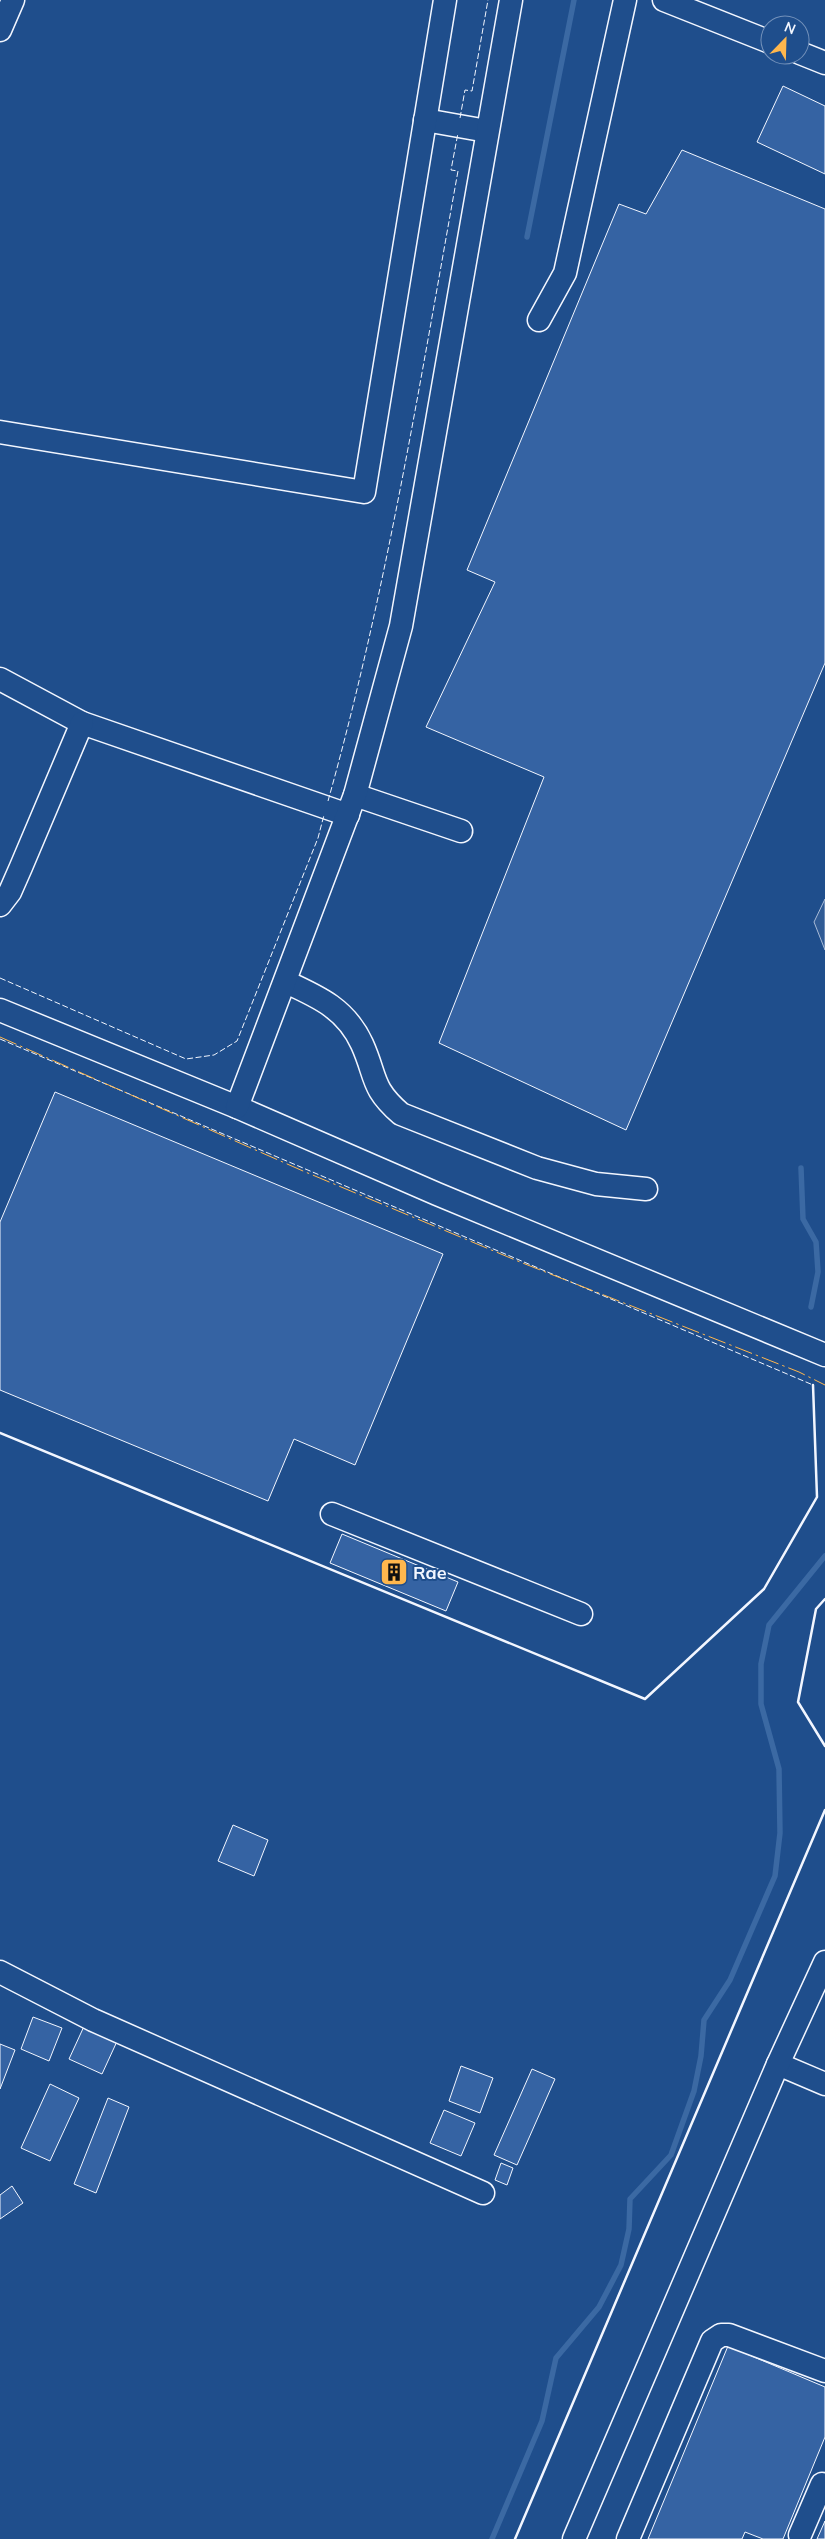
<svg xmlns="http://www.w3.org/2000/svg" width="825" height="2539" font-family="Mulish,sans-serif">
	<rect width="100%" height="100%" fill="#1f4e8c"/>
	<polygon fill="#305b95" stroke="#a8bbd7" points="825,899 825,950 814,922"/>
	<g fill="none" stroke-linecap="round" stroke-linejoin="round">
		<g stroke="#3b69a3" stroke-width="5.5">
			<polyline points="527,237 574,0"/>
			<polyline points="801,1168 803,1219 816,1242 818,1272 811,1307"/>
			<polyline points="492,2539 542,2421 556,2358 599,2307 621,2265 629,2229 630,2199 671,2155 694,2091 701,2056 704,2020 730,1980 775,1876 780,1833 779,1769 761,1704 761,1664 769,1625 825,1556"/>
		</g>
	</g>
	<g fill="#3563a3" stroke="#f2f6ff">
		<polygon points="783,86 825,106 825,174 757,142"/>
		<polygon points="682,150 825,209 825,663 626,1130 439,1043 544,777 426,727 495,582 467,570 619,204 646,214"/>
		<polygon points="55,1092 443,1254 355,1465 294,1439 268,1501 0,1390 0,1222"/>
		<polygon points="342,1534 458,1582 446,1611 330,1563"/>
		<polygon points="233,1825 268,1840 254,1876 218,1861"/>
		<polygon points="33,2017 62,2028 49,2061 21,2049"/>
		<polygon points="86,2022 119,2037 102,2074 69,2059"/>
		<polygon points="0,2044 15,2050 0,2089"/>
		<polygon points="461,2066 493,2078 480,2113 449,2101"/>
		<polygon points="532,2069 555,2079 517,2165 494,2155"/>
		<polygon points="50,2084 79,2098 50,2161 21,2148"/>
		<polygon points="108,2098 129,2107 96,2193 74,2184"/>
		<polygon points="444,2110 475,2123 461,2156 430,2143"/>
		<polygon points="501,2163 513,2168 507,2185 495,2180"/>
		<polygon points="12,2186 23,2203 0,2219 0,2195"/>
		<polygon points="728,2346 825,2387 825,2437 783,2539 763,2539 745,2532 742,2539 648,2539"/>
		<polygon points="825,2521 825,2539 817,2539"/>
	</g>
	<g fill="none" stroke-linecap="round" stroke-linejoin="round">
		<g stroke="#f2f6ff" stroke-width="25">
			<g id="minor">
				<polyline points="664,0 770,42"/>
				<polyline points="0,30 13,0"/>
				<polyline points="800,53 825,63"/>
				<polyline points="425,120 487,131"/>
				<polyline points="539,320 565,273 625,0"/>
				<polyline points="0,432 364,492 445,0"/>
				<polyline points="0,679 82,723 348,815"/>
				<polyline points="355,795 461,831"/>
				<polyline points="0,905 10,892 21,867 82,723"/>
				<path d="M286,982C319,997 346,1009 362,1044C377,1077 370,1087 401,1114L537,1168L596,1184L646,1189"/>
				<polyline points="0,1010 237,1107 437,1194 825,1355"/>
				<polyline points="237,1107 355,795 401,626 511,0"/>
				<polyline points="332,1514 581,1614"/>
				<polyline points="0,1972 93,2020 483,2193"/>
				<polyline points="778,2064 825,2084"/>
				<polyline points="800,2535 822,2484"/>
				<polyline points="574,2539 778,2064 825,1962"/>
				<polyline points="628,2539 712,2341 721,2335 729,2335 825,2371"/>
			</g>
		</g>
		<use href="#minor" stroke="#1f4e8c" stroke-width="22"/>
		<g stroke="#f2f6ff" stroke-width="1" stroke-dasharray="6 2.5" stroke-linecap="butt">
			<polyline points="460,118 465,90 472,91 488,0"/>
			<path d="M328,801C386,594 420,382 458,171L451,170L458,133"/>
			<polyline points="0,978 186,1059 214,1055 237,1041 318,838 324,815"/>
			<polyline points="0,1039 813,1385"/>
		</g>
		<g stroke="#f2f6ff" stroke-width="2.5">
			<polyline points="0,1433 645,1699 764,1589 817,1497 813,1385"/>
			<polyline points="825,1599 816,1609 798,1702 825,1746"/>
			<polyline points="515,2539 825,1810"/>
		</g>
		<polyline stroke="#ffb74d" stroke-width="1" stroke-dasharray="18 4 2.5 4" stroke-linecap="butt" points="0,1037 303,1171 520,1262 799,1372 825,1385"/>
	</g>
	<defs>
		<g id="building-square" transform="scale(1.4375)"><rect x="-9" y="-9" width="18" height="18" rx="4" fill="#ffb74d" stroke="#1f4e8c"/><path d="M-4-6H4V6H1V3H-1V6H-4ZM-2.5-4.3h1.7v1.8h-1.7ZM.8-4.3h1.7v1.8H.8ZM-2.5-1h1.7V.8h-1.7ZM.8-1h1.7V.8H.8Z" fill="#111"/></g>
	</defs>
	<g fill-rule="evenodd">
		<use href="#building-square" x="394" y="1572"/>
	</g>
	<g text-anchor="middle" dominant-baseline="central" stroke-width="4" stroke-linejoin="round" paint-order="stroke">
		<g font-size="18" font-weight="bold" fill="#f2f6ff" stroke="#1f4e8c" text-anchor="start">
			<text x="413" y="1572">Rae</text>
		</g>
	</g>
	<g transform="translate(785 40) rotate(23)"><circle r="24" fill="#1f4e8c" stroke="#7391ba"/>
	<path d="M0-4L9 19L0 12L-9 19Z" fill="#ffb74d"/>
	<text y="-8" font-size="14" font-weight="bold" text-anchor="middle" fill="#f2f6ff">N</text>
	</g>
</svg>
